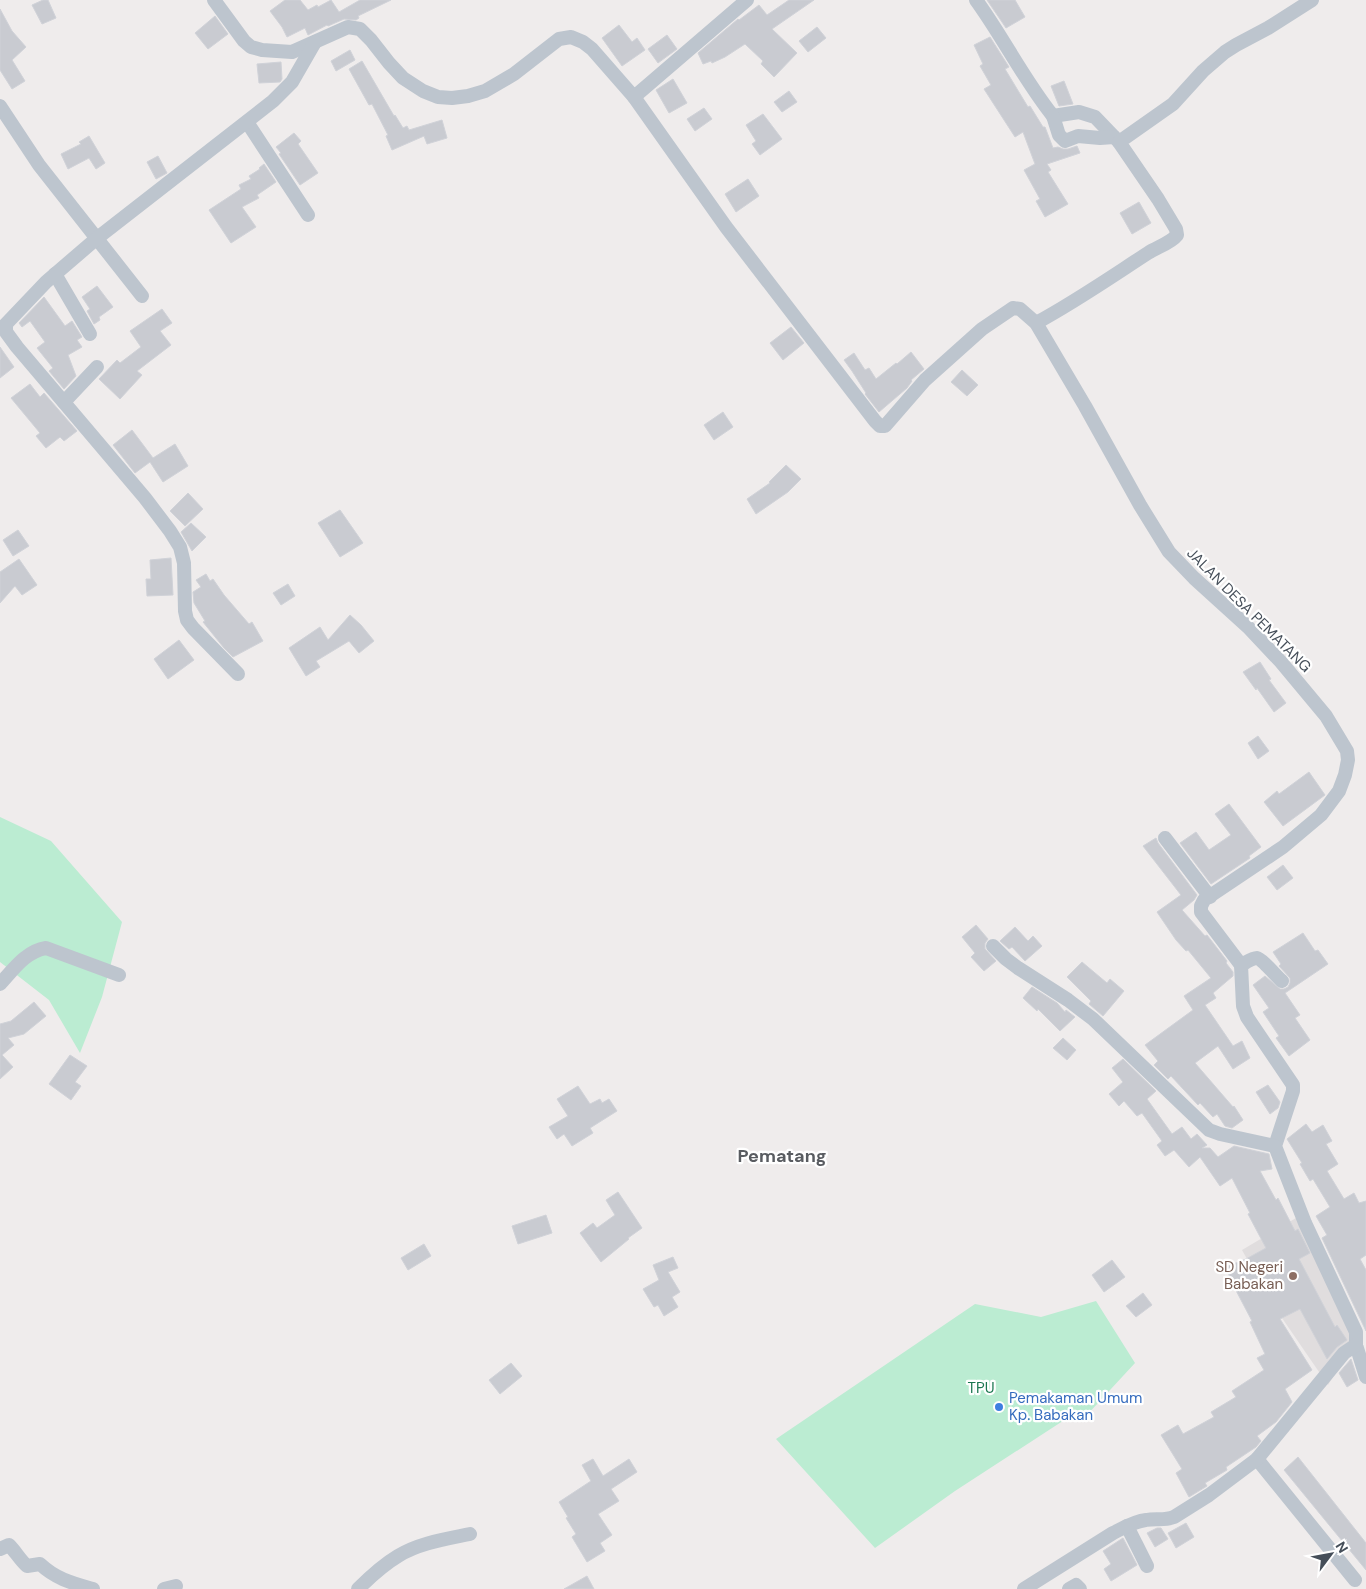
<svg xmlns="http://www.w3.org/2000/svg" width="1366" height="1589" font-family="'DM Sans',sans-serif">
	<rect width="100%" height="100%" fill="#efecec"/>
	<polygon fill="#e0ddde" points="1301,1215 1356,1332 1340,1366 1328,1385 1271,1302 1242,1250"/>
	<g fill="#bbecd2">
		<polygon points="0,817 51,841 122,922 102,997 80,1053 49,1000 0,962"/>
		<polygon points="1096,1301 1135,1363 1086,1416 1072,1415 955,1491 875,1548 776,1439 975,1304 1041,1317"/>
	</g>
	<g fill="#c9cbd1" stroke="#d0d2d8">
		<polygon points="43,0 48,0 56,18 42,24 32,5"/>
		<polygon points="285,0 300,0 308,10 317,5 318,7 331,0 339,12 360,0 391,0 358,16 359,18 356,20 344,19 328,26 327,25 308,35 305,28 287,37 282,27 270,11"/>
		<polygon points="789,0 814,0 772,29 797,53 774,77 761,64 763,61 745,44 725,57 712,63 711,61 703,64 698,53 738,19 739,20 759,5 767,15"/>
		<polygon points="987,0 1015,0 1025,17 1006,28"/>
		<polygon points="0,9 12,31 26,47 12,60 25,81 12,89 0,70"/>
		<polygon points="215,16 228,34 208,49 195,33"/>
		<polygon points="619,25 632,42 637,38 645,50 622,66 602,38"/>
		<polygon points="817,27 826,38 808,52 799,41"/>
		<polygon points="667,35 677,49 658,63 648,49"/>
		<polygon points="990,37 1009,67 1005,69 1028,107 1030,106 1043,127 1045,127 1053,148 1058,147 1063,149 1068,149 1077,146 1080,153 1047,164 1051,170 1048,172 1068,204 1045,217 1036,201 1040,199 1024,170 1035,164 1023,132 1015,137 984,89 991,85 980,66 983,64 974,45"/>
		<polygon points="350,50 355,60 336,71 331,61"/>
		<polygon points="362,61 394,116 395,115 403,128 407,126 409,130 442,120 447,138 427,144 424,136 392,150 386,136 388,135 372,104 369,105 349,69"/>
		<polygon points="281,62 282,79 280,82 259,83 257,64"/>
		<polygon points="673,79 687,103 669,113 656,90"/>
		<polygon points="1064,81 1073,104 1059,106 1051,86"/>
		<polygon points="789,91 797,102 782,112 774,102"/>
		<polygon points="704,108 712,119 695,131 687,119"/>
		<polygon points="763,114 782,139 760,155 752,144 756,141 746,125"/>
		<polygon points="294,133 301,141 298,144 318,173 300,185 279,154 281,153 276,147"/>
		<polygon points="89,136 105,163 96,169 89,158 68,169 61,154 81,144 79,142"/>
		<polygon points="158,156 167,173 156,179 147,162"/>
		<polygon points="264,164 276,182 257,195 259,198 242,207 256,227 231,243 209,210 241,189 239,185 251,179 249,176 260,169 259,168"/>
		<polygon points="748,179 759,196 736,212 725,194"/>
		<polygon points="1139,202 1151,223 1132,234 1120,213"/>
		<polygon points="97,286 113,307 99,317 100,320 94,324 87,311 90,309 82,297"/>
		<polygon points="44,297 65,326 72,321 82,337 77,340 82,347 68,355 76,376 64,389 49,371 53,368 37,348 45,342 30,321 22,327 19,323"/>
		<polygon points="162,309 172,323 160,331 171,345 137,371 142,375 120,399 99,379 117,360 120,363 141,347 130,331"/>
		<polygon points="791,327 804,343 783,360 770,343"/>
		<polygon points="0,347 14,367 0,378"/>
		<polygon points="911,352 924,369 911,380 912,381 907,388 879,412 865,394 866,393 852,371 844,360 854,353 865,370 869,368 876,379 896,363 897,364"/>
		<polygon points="962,370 978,385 967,396 951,382"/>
		<polygon points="30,384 40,397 44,393 77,431 64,441 60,437 46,448 36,436 40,433 11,398"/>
		<polygon points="723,412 733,427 714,440 704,425"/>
		<polygon points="132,430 153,458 175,444 188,466 163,482 150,462 135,473 113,445"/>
		<polygon points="786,465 801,479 788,492 756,514 747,499 770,483 769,482"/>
		<polygon points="188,493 203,509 185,526 170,511"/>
		<polygon points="340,510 363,543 340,557 318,523"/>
		<polygon points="191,523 206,537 192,551 181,532"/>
		<polygon points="18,530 29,546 13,556 3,540"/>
		<polygon points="171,558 173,595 147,596 146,579 151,579 150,560"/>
		<polygon points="19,559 37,585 22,595 15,586 0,603 0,572"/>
		<polygon points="206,574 210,581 213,579 224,595 249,624 252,622 263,641 233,657 224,648 203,622 205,621 194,603 193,592 201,587 196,580"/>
		<polygon points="288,584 295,596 281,605 273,593"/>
		<polygon points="350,615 361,625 374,641 359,653 349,641 316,661 320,667 306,676 289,648 320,627 328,640"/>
		<polygon points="179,640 194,660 168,679 154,659"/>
		<polygon points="1260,662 1271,679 1269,680 1286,703 1274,712 1257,688 1256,690 1243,672"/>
		<polygon points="1258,736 1269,751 1258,759 1248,743"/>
		<polygon points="1309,772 1325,795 1283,826 1264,802 1277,791 1279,794"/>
		<polygon points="1229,804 1261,847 1249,856 1250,858 1211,884 1180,843 1196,832 1209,850 1231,835 1215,814"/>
		<polygon points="1156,838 1158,843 1197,895 1194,900 1182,910 1205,936 1207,935 1227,961 1226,963 1233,972 1233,976 1213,993 1216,998 1205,1005 1233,1046 1242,1041 1250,1058 1233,1069 1218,1046 1195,1063 1233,1107 1234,1106 1243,1120 1232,1128 1225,1126 1217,1114 1213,1117 1200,1103 1198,1105 1171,1076 1168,1079 1154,1065 1158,1061 1145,1045 1193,1010 1184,996 1211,978 1188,950 1186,951 1176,940 1157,912 1181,895 1143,846"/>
		<polygon points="1283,865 1293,878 1277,890 1267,877"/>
		<polygon points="976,925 988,939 985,943 985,949 996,961 984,971 971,957 975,953 962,937"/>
		<polygon points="1015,927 1028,941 1033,936 1042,946 1025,961 1012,947 1009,949 1000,941"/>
		<polygon points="1303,933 1315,951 1318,950 1328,964 1285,993 1300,1015 1295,1018 1310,1040 1289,1056 1276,1038 1279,1036 1263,1012 1269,1008 1253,985 1265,976 1280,989 1284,989 1288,987 1290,983 1290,978 1279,966 1281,964 1273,952"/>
		<polygon points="1082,962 1107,983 1110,979 1124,991 1103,1016 1089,1004 1091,1001 1067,977"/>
		<polygon points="1032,987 1057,1003 1065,1012 1066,1010 1075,1017 1060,1031 1038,1009 1037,1011 1023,998"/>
		<polygon points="34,1002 46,1016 24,1034 8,1038 14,1045 2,1055 13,1067 0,1079 0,1024 11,1021"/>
		<polygon points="1063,1038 1076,1050 1067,1060 1053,1048"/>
		<polygon points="70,1055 87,1066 75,1082 81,1086 71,1100 49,1084"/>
		<polygon points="1123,1059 1156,1091 1147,1099 1172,1134 1182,1127 1191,1139 1197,1134 1207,1145 1202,1148 1210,1148 1218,1157 1234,1146 1269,1154 1272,1169 1260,1171 1276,1200 1278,1198 1295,1231 1298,1229 1310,1253 1299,1259 1335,1327 1337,1325 1347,1340 1337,1347 1327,1359 1300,1309 1280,1319 1312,1370 1285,1389 1292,1402 1276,1422 1257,1436 1261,1441 1256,1447 1226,1467 1227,1470 1205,1483 1207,1486 1189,1497 1176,1473 1182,1469 1161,1435 1178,1425 1183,1434 1214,1417 1211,1412 1236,1397 1232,1391 1264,1370 1257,1358 1265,1354 1250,1322 1252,1321 1231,1281 1226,1267 1246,1259 1266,1248 1248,1214 1250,1213 1232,1178 1220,1186 1200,1157 1189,1167 1174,1150 1165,1156 1157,1145 1162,1141 1142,1113 1137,1116 1124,1101 1119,1106 1109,1094 1123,1082 1112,1068"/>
		<polygon points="1268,1085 1280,1102 1278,1108 1270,1114 1256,1092"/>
		<polygon points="578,1086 590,1104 600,1099 602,1103 609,1099 617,1111 590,1128 593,1133 572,1146 564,1134 557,1139 549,1127 568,1116 557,1099"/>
		<polygon points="1306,1124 1312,1132 1323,1125 1332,1141 1326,1144 1338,1164 1327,1171 1344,1199 1354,1193 1359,1203 1366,1201 1366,1255 1360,1259 1366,1270 1366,1331 1322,1238 1327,1235 1316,1216 1330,1207 1313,1179 1310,1181 1300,1164 1302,1163 1287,1139"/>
		<polygon points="618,1192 642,1228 628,1238 629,1239 601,1262 580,1233 593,1223 597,1228 615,1215 606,1200"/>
		<polygon points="546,1215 552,1233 518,1244 512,1226"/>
		<polygon points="424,1244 431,1256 408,1270 401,1258"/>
		<polygon points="673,1257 678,1268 668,1272 680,1292 672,1297 678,1307 664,1316 658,1305 654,1307 643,1289 659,1280 653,1265"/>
		<polygon points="1112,1260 1125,1277 1104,1292 1092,1275"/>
		<polygon points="1143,1293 1152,1305 1136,1317 1126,1306"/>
		<polygon points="1351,1359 1358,1380 1347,1387 1339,1373"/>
		<polygon points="511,1363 522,1376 500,1394 489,1380"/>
		<polygon points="1298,1457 1366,1543 1366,1570 1284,1470"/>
		<polygon points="593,1459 603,1476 629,1459 637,1472 611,1489 619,1501 598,1514 612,1535 600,1543 605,1551 587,1562 572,1537 576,1534 566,1518 568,1517 559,1502 591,1481 582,1465"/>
		<polygon points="1186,1523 1194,1537 1176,1548 1168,1533"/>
		<polygon points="1157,1528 1161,1528 1168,1539 1155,1547 1147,1533"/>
		<polygon points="1123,1538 1137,1565 1111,1581 1104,1569 1111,1564 1103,1551"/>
		<polygon points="587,1576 594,1589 564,1589"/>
	</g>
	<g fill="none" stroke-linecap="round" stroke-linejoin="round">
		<g stroke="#bdc5ce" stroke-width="14">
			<polyline points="214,0 244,41 251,47 262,50 292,52 348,27 360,29 371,40 389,63 403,78 423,91 438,97 452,98 468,96 485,91 514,74 559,39 571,37 583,42 592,49 634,97 726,227 875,421 880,426 885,426 925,380 982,329 1013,308 1020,309 1036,323 1085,406 1140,505 1169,552 1194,578 1248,627 1281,662 1326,716 1347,751 1348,760 1345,775 1339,791 1321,815 1283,847 1204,900 1201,906 1201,912 1241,965 1243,1006 1247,1017 1293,1085 1293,1091 1275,1146 1305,1223 1356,1332 1356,1345 1366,1377"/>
			<path d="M976,0C1003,37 1024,80 1053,116L1079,112L1095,117L1119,142"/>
			<polyline points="634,97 747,0"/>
			<polyline points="0,106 39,165 142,296"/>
			<polyline points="1053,116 1059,135 1065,141 1078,136 1100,138 1114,137"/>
			<polyline points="247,122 308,215"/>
			<polyline points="55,274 90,334"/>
			<path d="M1036,323C1075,302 1111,277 1148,253C1157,247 1171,243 1177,235L1176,229L1158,199L1119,142L1173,104L1203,71L1225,52L1236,45L1268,28L1312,0"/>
			<polyline points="64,402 97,367"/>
			<polyline points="238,674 193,628 187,620 185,611 184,563 180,547 170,531 145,498 17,347 6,332 6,324 46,282 96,239 273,101 292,82 315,42"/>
			<polyline points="1165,838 1210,897"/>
			<polyline points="993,946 1006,959 1018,968 1068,1000 1093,1019 1209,1130 1220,1134 1275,1146"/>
			<path d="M1241,965C1245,963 1252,958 1257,958C1262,959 1277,977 1282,981"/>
			<path d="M0,984C13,970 26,951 46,948L119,975"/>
			<polyline points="1257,1459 1355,1580"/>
			<polyline points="1127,1526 1147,1566"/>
			<path d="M0,1549L9,1545C16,1552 20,1560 27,1566L40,1564C56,1579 72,1583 93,1589"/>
			<polyline points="164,1589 176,1586"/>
			<path d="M358,1589C370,1577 383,1565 398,1556C419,1543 446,1539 470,1534"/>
			<path d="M1024,1589L1113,1533C1123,1528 1135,1521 1146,1520C1156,1518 1164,1521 1174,1517L1209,1495L1257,1459L1344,1353L1356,1345"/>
			<polyline points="1069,1589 1076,1585 1080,1589"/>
		</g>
	</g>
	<circle fill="#8d6e63" stroke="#fff" stroke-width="2" cx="1293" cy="1276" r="5"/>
	<circle fill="#3f7fe0" stroke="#fff" stroke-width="2" cx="999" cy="1407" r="5"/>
	<g text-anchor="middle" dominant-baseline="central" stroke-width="4.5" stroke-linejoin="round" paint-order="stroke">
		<g font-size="15" fill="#454e59" stroke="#fff">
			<text transform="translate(1249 610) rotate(45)">JALAN DESA PEMATANG</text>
		</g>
		<g font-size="15" fill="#785e54" stroke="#fff" text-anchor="end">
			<text x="1283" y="1267">SD Negeri<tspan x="1283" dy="17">Babakan</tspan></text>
		</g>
		<g font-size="15" fill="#1a764f" stroke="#fff">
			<text x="981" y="1388">TPU</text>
		</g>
		<g font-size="15" fill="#366cbe" stroke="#fff" text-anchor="start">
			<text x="1009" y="1398">Pemakaman Umum<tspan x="1009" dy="17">Kp. Babakan</tspan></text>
		</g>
		<g font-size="18" font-weight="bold" fill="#595c61" stroke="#fff">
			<text x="782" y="1156">Pematang</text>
		</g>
	</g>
	<g transform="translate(1331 1554) rotate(58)" stroke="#ffffff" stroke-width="4" paint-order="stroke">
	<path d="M0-4L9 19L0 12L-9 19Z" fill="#454e59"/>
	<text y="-8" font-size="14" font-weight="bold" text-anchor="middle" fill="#454e59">N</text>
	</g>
</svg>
